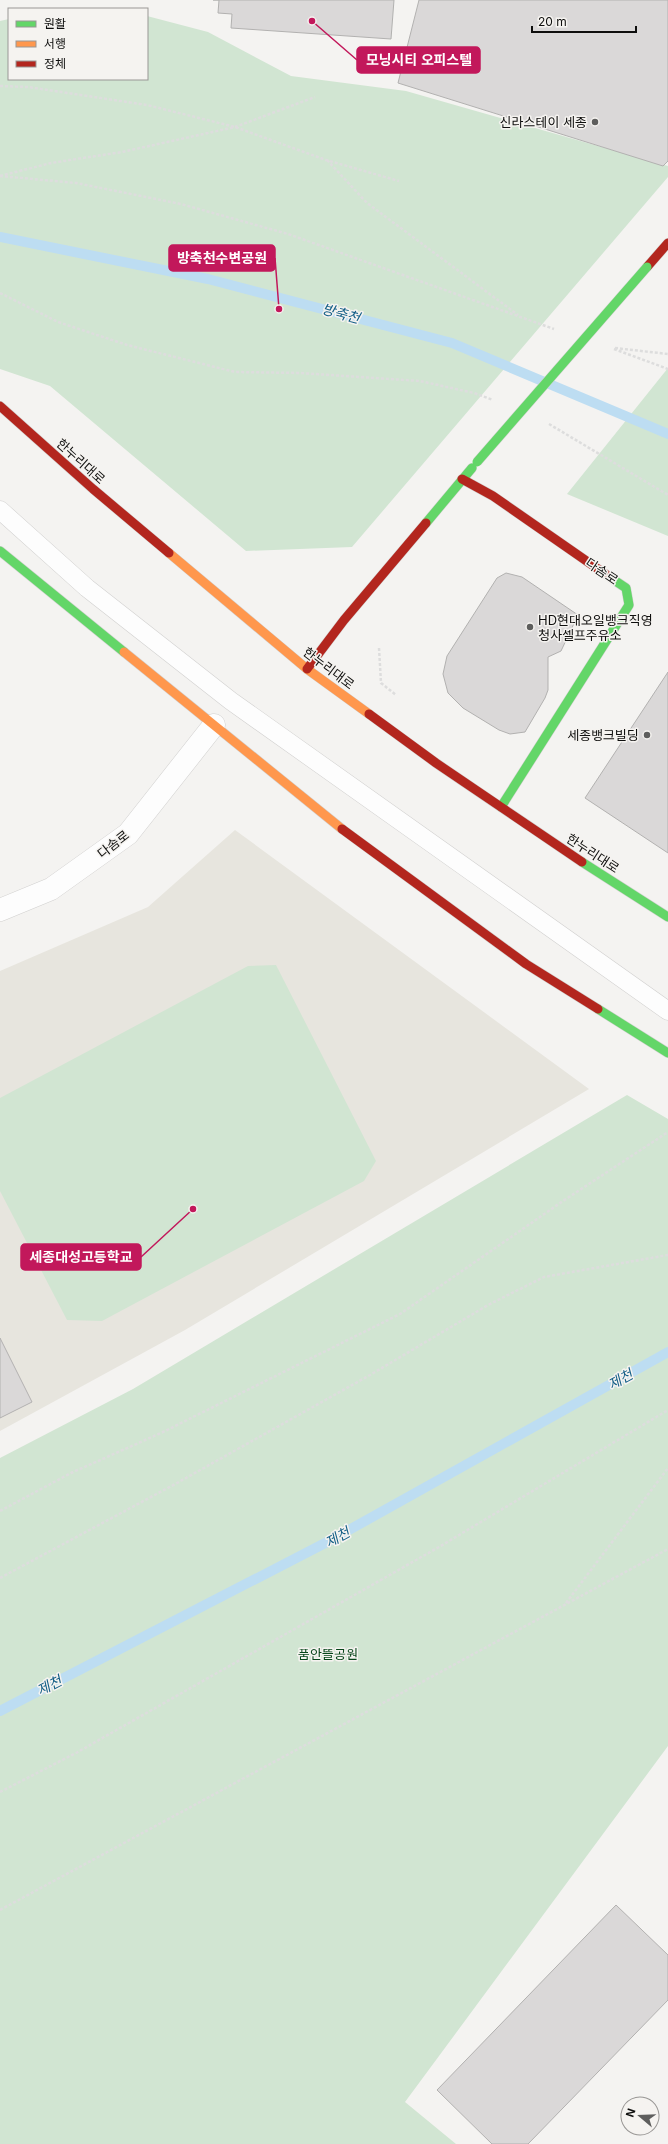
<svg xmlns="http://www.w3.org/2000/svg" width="668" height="2144" font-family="Inter,'Noto Sans KR',sans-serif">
	<rect width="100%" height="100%" fill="#f4f3f1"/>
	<polygon fill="#e7e5de" points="235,830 589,1089 185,1330 0,1431 0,971 148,907"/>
	<g fill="#d1e5d2">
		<polygon points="147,16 208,32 291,76 406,91 668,166 668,177 352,547 246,551 50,386 0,369 0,21 9,19 9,79 147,79"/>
		<polygon points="668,368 668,536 567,494"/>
		<polygon points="276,965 376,1161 364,1181 102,1321 67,1320 0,1191 0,1098 248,966"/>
		<polygon points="627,1095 668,1119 668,1746 405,2102 456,2144 0,2144 0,1458 133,1389"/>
	</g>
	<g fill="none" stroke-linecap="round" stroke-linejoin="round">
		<g stroke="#bdddf2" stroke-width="10">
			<polyline points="0,237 208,279 452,343 668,434"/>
			<polyline points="0,1711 331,1540 668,1352"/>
		</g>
	</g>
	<g fill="#dad8d8" stroke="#b2b1b0">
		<polygon points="213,0 394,0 391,39 231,28 232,14 218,13 219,0"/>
		<polygon points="419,0 668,0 668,161 663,166 398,83"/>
		<polygon points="506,573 522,577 578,615 561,651 548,657 548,690 545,698 525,732 510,734 499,730 463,708 448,693 443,674 447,656 497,578"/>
		<polygon points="668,672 668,853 585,798"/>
		<polygon points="0,1338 32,1402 0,1418"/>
		<polygon points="616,1905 668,1955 668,2000 528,2144 492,2144 437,2090"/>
	</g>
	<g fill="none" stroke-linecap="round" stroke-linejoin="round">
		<g stroke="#d1d0cf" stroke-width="19">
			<polyline id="lane" points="0,510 87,588 231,701 668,1011"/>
		</g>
		<g stroke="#d1d0cf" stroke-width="23">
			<polyline id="street" points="0,910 51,889 128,834 214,725"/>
		</g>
		<g stroke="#d1d0cf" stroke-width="10">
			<g id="fast">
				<polyline points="426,523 472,468"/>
				<polyline points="0,551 124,652"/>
				<polyline points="501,807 629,605 626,588 611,578"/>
				<polyline points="582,862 668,917"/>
				<polyline points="598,1009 668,1053"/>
			</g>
		</g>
		<g stroke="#d1d0cf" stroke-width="10">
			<g id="slow">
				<polyline points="169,553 307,669 369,714"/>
				<polyline points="124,652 342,829"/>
			</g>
		</g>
		<g stroke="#d1d0cf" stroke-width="10">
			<g id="jam">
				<polyline points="647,267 668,243"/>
				<polyline points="0,406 93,489 169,553"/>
				<polyline points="462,479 493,496 611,578"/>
				<polyline points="307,669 344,620 426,523"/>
				<polyline points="369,714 436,763 582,862"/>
				<polyline points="342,829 526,964 598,1009"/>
			</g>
		</g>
		<g stroke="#ddd" stroke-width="2.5" stroke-dasharray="3 2" stroke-linecap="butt">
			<polyline points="0,86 28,87 147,105 235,127 326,160 399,181"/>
			<polyline points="327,160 367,203 518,315"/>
			<polyline points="0,176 76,183 181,204 288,234 554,329"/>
			<polyline points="0,176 51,163 122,152 235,127 315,97"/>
			<polyline points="0,293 58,322 127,345 235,372 300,373 420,381 474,393 493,400"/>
			<polyline points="615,348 668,354"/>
			<polyline points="614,349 668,369"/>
			<polyline points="549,424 668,495"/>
			<polyline points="379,648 381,683 396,695"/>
			<polyline points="0,1511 71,1473 161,1433 400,1314 563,1201 668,1132"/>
			<polyline points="0,1578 177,1483 370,1375 488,1305 544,1277 668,1255"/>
			<polyline points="566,1603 668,1468"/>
			<polyline points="0,1792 76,1753 439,1547 668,1410"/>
			<polyline points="0,1910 668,1549"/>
		</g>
		<use href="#lane" stroke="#fdfdfd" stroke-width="18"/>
		<use href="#street" stroke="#fdfdfd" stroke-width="22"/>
		<use href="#fast" stroke="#63d668" stroke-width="9"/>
		<use href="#slow" stroke="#ff974d" stroke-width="9"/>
		<use href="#jam" stroke="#b3261e" stroke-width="9"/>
		<g stroke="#d1d0cf" stroke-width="10" stroke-linecap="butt">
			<polyline id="fast-bridge" points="477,462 647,267"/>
		</g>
		<use href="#fast-bridge" stroke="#63d668" stroke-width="9"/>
	</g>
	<g fill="#5e5e5d" stroke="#f5f3f0" stroke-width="1.5">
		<circle cx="595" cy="122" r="4"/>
		<circle cx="530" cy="627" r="4"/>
		<circle cx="647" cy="735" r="4"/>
	</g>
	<g text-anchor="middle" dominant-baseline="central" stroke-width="3" stroke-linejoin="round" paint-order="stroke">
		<g font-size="13" fill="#0e0e0d" stroke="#f5f3f0" text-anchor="end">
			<text x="587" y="122">신라스테이 세종</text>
			<text x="538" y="620" text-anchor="start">HD현대오일뱅크직영<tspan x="538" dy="15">청사셀프주유소</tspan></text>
			<text x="639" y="735">세종뱅크빌딩</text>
		</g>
		<g font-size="13" fill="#0e0e0d" stroke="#f5f3f0">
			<text transform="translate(81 461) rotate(42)">한누리대로</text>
			<text transform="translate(602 571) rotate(34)">다솜로</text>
			<text transform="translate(329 668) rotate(37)">한누리대로</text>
			<text transform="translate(113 844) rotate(-38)">다솜로</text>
			<text transform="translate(593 853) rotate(33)">한누리대로</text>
		</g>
		<g font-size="13" fill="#064519" stroke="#f5f3f0">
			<text x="328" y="1654">품안뜰공원</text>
		</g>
		<g font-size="14" font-style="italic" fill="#115d86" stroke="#f5f3f0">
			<text transform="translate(341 313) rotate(15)">방축천</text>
			<text transform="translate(620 1379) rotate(-29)">제천</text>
			<text transform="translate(337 1537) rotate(-29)">제천</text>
			<text transform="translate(49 1685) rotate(-27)">제천</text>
		</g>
	</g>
	<path fill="none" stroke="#c2185b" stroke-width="1.5" d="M312 21L357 60M279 309L275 258M193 1209L141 1257"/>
	<g fill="#c2185b" stroke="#f5f3f0" stroke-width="1.5">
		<circle cx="312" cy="21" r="4"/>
		<circle cx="279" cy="309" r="4"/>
		<circle cx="193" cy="1209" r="4"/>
	</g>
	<g fill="#c2185b" stroke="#c2185b" stroke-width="1.5">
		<rect x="357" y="47" width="123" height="26" rx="4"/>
		<rect x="169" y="245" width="106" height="26" rx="4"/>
		<rect x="21" y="1244" width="120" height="26" rx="4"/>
	</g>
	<g font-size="14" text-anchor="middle" font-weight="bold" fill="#fff">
		<text x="419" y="65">모닝시티 오피스텔</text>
		<text x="222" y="263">방축천수변공원</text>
		<text x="81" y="1262">세종대성고등학교</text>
	</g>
	<rect x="8" y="8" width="140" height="72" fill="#f5f3f0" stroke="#999795"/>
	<rect x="16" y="21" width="20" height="6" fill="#63d668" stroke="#999795"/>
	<text x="44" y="28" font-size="12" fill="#0e0e0d">원활</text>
	<rect x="16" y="41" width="20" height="6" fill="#ff974d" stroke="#999795"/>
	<text x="44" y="48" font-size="12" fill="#0e0e0d">서행</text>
	<rect x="16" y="61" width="20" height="6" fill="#b3261e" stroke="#999795"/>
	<text x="44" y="68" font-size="12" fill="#0e0e0d">정체</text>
	<g transform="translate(640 2116) rotate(289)"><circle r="19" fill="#f5f3f0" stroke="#999795"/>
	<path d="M0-3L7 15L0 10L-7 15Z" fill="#5e5e5d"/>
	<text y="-6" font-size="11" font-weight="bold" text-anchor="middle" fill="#0e0e0d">N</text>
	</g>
	<path d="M532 26v6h104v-6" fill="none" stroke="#0e0e0d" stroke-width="2"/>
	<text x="538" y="26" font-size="12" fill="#0e0e0d" stroke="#f5f3f0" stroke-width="3" paint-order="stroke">20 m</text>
</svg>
